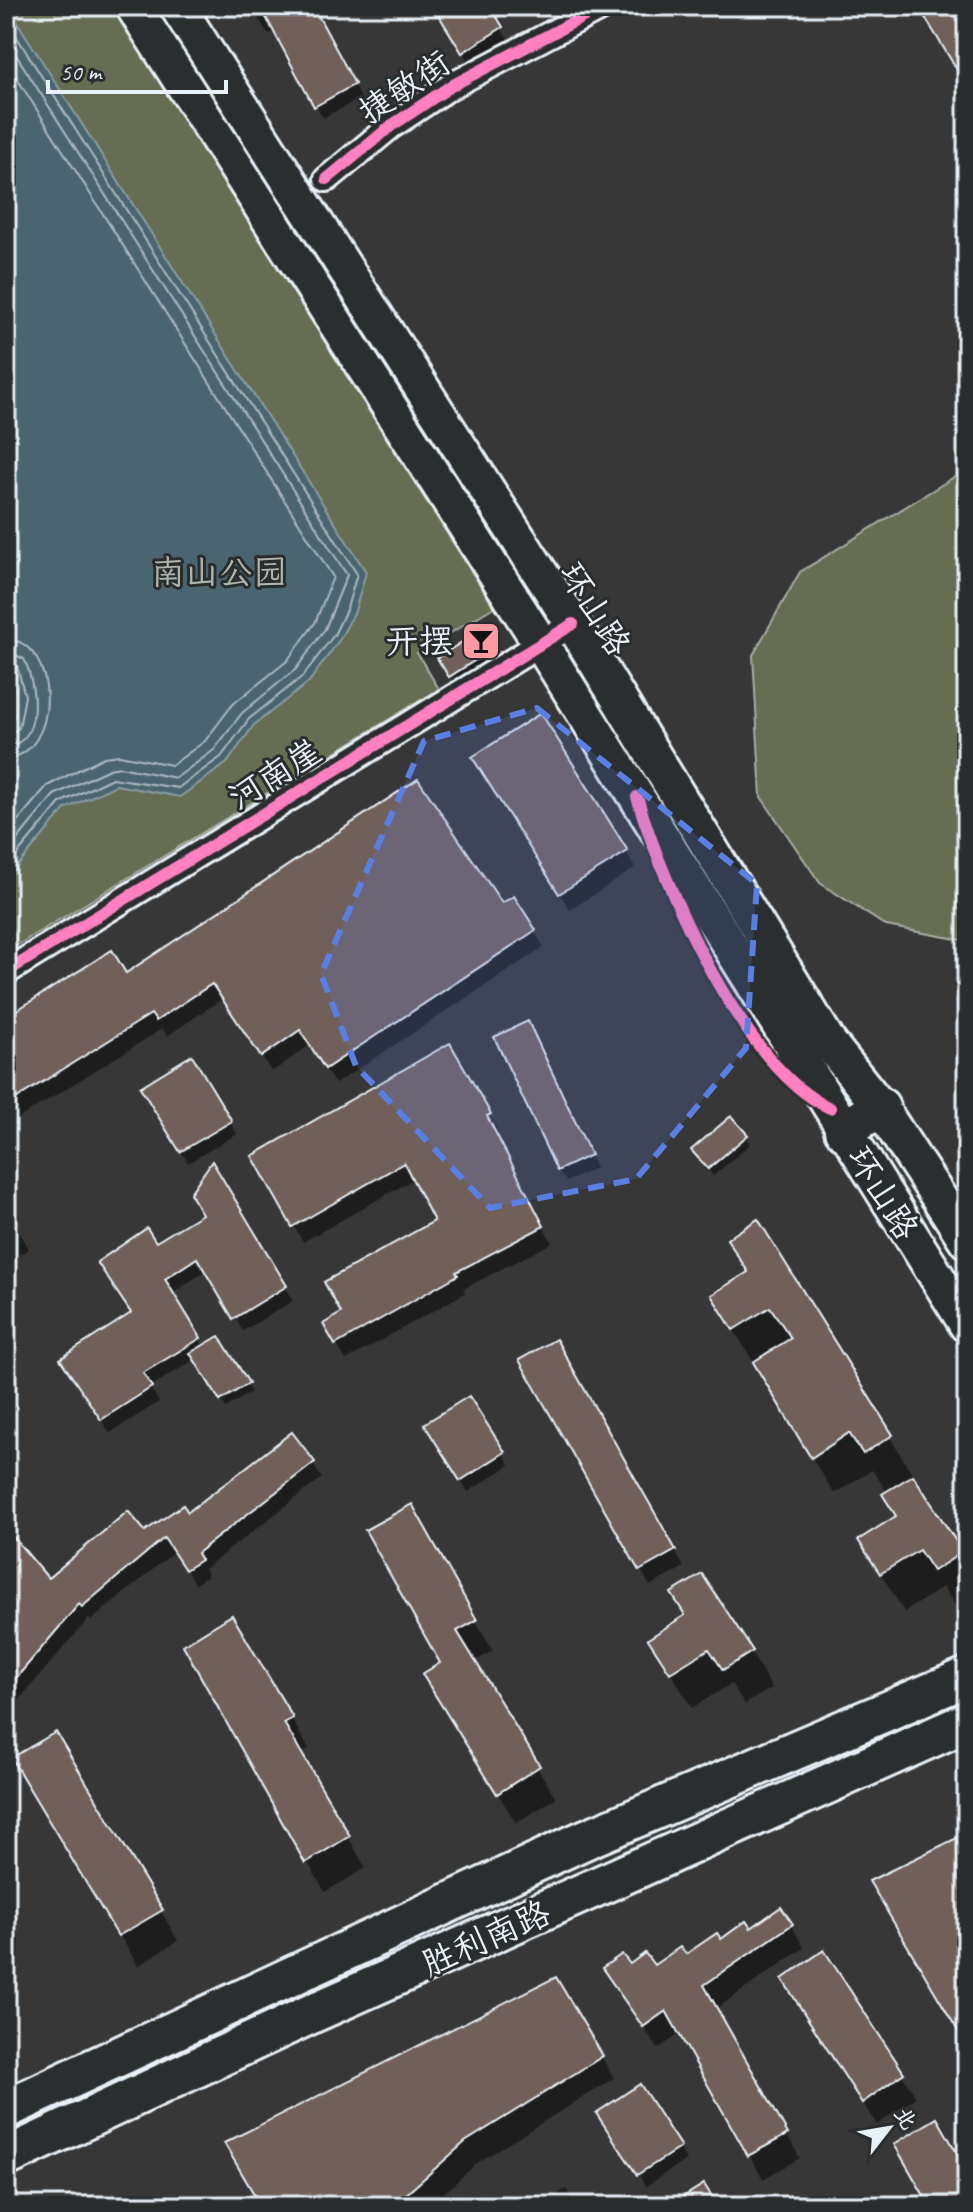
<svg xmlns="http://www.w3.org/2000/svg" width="973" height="2212" font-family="Caveat,'LXGW WenKai TC',sans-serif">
	<rect width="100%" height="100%" fill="#383737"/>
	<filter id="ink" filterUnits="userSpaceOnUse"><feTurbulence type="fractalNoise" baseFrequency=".0125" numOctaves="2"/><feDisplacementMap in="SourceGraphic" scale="16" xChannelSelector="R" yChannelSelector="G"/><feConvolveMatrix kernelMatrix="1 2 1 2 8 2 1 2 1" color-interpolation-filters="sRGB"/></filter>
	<g filter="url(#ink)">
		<g fill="#666d52" stroke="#a7afa5" stroke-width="2">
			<polygon points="6,6 111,6 494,607 417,653 439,689 6,952"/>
			<polygon points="967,469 967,941 886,926 820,883 761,797 753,655 800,572"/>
		</g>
		<path fill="#4c6570" stroke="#8a9da6" stroke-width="2" d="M7,6L366,572L355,611L340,639L309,682L254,725L227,763L180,797L116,785L65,809L6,880V731C24,712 14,679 6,658Z"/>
		<g fill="#0007">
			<polygon points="250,6 292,6 318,21 361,98 323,118 276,30 269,35"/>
			<polygon points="435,6 488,6 508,40 471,64"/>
			<polygon points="472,638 487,663 455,683 439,659"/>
			<polygon points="484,773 626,852 635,868 570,910"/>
			<polygon points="513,899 544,947 335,1084 310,1045 272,1072 222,999 167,1036 162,1029 6,1126 6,1019 125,976 502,906"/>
			<polygon points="534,1035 596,1168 566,1182 558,1170"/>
			<polygon points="449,1046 498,1131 494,1133 552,1243 463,1289 465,1293 346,1360 325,1325 344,1314 436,1221 414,1179 303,1242 255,1157"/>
			<polygon points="192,1058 237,1134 188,1163 143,1087"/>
			<polygon points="746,1136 750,1144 713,1176 693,1150"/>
			<polygon points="212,1165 293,1301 243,1331 206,1270 172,1294 204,1347 218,1338 251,1392 226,1408 196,1359 150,1387 159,1402 110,1433 71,1373 133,1314 156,1245 204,1214"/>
			<polygon points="6,1210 29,1249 6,1262"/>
			<polygon points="758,1222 967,1563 967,1602 957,1608 943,1587 904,1612 861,1541 897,1517 888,1493 872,1470 834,1494 713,1296 750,1273"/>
			<polygon points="555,1342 684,1567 650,1586 522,1360"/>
			<polygon points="6,1349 12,1358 6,1368"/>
			<polygon points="292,1434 322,1478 204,1569 208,1576 195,1584 174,1552 91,1621 89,1618 6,1715 6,1531 47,1581 187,1515"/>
			<polygon points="434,1437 503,1453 510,1465 468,1492"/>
			<polygon points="411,1507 493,1651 473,1662 556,1798 516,1823 443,1705 443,1664"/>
			<polygon points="232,1618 309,1749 300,1754 366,1868 325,1892 241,1748"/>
			<polygon points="651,1640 751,1652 772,1688 745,1704 731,1684 692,1708"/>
			<polygon points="32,1789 161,1911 178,1941 138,1966"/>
			<polygon points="791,1925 804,1948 716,2009 800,2158 763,2179 681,2033 658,2049 605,1968 654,1968 751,1931"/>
			<polygon points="824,1952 916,2097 877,2125 798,2003"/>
			<polygon points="555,1979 614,2078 477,2163 430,2206 263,2206"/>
			<polygon points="606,2125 679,2148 686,2160 646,2186"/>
			<polygon points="566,2189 577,2206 538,2206"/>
			<polygon points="835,2193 843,2206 815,2206"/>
		</g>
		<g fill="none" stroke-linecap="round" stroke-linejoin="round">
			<g stroke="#aab9c2" stroke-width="2">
				<polyline points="6,20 357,574 347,608 334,635 303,676 249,719 221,757 178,788 112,778 60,803 6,868"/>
				<polyline points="6,39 347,575 325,629 296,669 242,713 214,750 176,778 120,767 109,769 54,795 6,853"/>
				<polyline points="6,61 333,577 315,623 287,661 233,704 205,741 172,765 119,755 104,757 47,786 6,835"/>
				<path d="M6,639C60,641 61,756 6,758"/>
				<path d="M6,651L24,659C36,683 44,744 6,746"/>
				<polyline points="6,661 17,666 25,696 19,728 6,736"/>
			</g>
		</g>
		<g fill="#71605a" stroke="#e8f1f8" stroke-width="2">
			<polygon points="260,6 313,6 355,84 314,107"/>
			<polygon points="433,6 490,6 503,27 462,53"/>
			<polygon points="918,6 967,6 967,86"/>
			<polygon points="473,635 485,654 449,677 437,658"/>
			<polygon points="541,713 628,851 559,894 472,757"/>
			<polygon points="418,779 502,903 514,896 536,930 325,1069 300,1030 261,1057 212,984 156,1021 151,1014 6,1105 6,1017 112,950 126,973"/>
			<polygon points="528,1021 591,1155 557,1171 494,1037"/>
			<polygon points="450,1043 491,1114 487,1116 544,1226 456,1272 458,1275 335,1345 323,1324 341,1313 324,1282 434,1221 404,1163 292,1227 252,1156"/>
			<polygon points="192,1055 232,1121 180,1152 140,1087"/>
			<polygon points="731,1116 748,1135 708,1169 691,1150"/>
			<polygon points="212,1161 287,1286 233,1319 197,1258 165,1279 201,1338 143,1373 152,1387 101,1420 60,1359 131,1313 97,1262 147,1228 156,1242 202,1214 190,1193"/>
			<polygon points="758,1219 893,1435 863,1454 849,1433 811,1458 753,1362 791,1338 770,1307 733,1330 711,1295 748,1272 727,1239"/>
			<polygon points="219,1336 249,1383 220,1401 190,1353"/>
			<polygon points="556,1339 676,1550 639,1571 519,1360"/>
			<polygon points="469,1396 505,1452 460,1481 424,1424"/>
			<polygon points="292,1432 315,1462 197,1553 201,1560 185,1570 164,1538 82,1607 79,1604 6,1690 6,1528 48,1578 128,1511 145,1531 183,1505 188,1512"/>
			<polygon points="913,1475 963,1552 933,1571 919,1550 880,1574 858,1540 896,1516 882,1494"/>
			<polygon points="412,1504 477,1620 457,1631 540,1766 497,1794 422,1674 440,1663 365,1530"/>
			<polygon points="702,1574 753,1651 723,1670 709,1649 670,1673 648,1639 685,1615 671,1593"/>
			<polygon points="232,1615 293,1718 284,1723 350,1836 305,1863 183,1645"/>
			<polygon points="56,1732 163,1910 118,1936 11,1758"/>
			<polygon points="967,1833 967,2046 869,1881"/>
			<polygon points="781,1907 793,1924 704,1985 788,2134 748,2156 666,2011 643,2027 602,1968 622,1954 630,1964 645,1953 654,1965 680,1947 686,1954 717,1933 721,1939 746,1921 751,1928"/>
			<polygon points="824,1950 904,2073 862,2103 782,1979"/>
			<polygon points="556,1977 603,2056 465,2142 393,2206 261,2206 224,2143"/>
			<polygon points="640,2084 681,2147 637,2175 596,2113"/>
			<polygon points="937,2118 967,2170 967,2206 930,2206 894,2144"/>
			<polygon points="704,2184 718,2206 669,2206"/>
		</g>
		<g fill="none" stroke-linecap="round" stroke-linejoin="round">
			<g stroke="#e8f1f8" stroke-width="30">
				<g id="street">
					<polyline points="327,179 391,126 451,86 604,6"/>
					<polyline points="6,972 573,624"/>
				</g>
			</g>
			<g stroke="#e8f1f8" stroke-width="40">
				<g id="secondary">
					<polyline points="133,6 541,644 967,1325"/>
					<polyline points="177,6 573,624 829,1043 880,1107 967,1241"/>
				</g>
			</g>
			<g stroke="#e8f1f8" stroke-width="44">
				<g id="primary">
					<polyline points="844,1130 880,1107"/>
					<polyline points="6,2109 584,1840 967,1677"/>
					<polyline points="6,2157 313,2013 967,1722"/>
				</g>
			</g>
			<use href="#street" stroke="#2a2d2e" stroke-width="24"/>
			<use href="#secondary" stroke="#2a2d2e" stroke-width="34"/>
			<use href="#primary" stroke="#2a2d2e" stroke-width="38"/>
			<g stroke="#2a2d2e" stroke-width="17">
				<g id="cycleway">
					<polyline points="327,179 391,126 451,86 604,6"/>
					<path d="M637,797C663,885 744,1070 830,1108"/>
					<polyline points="6,972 573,624"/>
				</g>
			</g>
			<use href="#cycleway" stroke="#ff80c0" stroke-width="12"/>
		</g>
	</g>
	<path fill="#5a7fe2" fill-opacity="0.2" stroke="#5a7fe2" stroke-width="6" stroke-dasharray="16 10" stroke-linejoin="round" d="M537,708L757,884L746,1048L636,1179L490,1208L356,1066L321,974L424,741Z"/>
	<defs>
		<g id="bar-square" transform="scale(2)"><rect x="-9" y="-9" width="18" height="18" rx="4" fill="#ff9aa2" stroke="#2a2d2e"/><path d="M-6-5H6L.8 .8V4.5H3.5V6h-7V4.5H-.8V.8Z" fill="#111"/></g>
	</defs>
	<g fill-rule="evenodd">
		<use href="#bar-square" x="481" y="641"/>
	</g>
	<g text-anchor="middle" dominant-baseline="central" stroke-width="6" stroke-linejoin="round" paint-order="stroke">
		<g font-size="34" fill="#e8f1f8" stroke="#2a2d2e">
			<text transform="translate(404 87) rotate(-34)">捷敏街</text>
			<text transform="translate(595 609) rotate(58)">环山路</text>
			<text transform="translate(275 774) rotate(-32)">河南崖</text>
			<text transform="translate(883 1193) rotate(58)">环山路</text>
			<text transform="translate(486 1938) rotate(-24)">胜利南路</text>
		</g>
		<g font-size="34" fill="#aeb6ad" stroke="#2a2d2e">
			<text x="219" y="572">南山公园</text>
		</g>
		<g font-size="34" fill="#e8f1f8" stroke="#2a2d2e" text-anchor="end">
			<text x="453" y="641">开摆</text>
		</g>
	</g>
	<rect width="973" height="2212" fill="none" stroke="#2a2d2e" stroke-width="32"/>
	<rect x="16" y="16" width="941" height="2180" fill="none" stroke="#e8f1f8" stroke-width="3" filter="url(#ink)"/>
	<g transform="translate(889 2128) rotate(59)" stroke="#2a2d2e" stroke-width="6" paint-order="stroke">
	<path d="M0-6L14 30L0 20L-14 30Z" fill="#e8f1f8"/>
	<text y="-12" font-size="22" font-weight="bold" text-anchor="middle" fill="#e8f1f8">北</text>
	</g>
	<path d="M48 80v12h178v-12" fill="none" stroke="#e8f1f8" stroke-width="4"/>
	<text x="60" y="80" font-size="24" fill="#e8f1f8" stroke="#2a2d2e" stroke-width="6" paint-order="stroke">50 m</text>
</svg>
